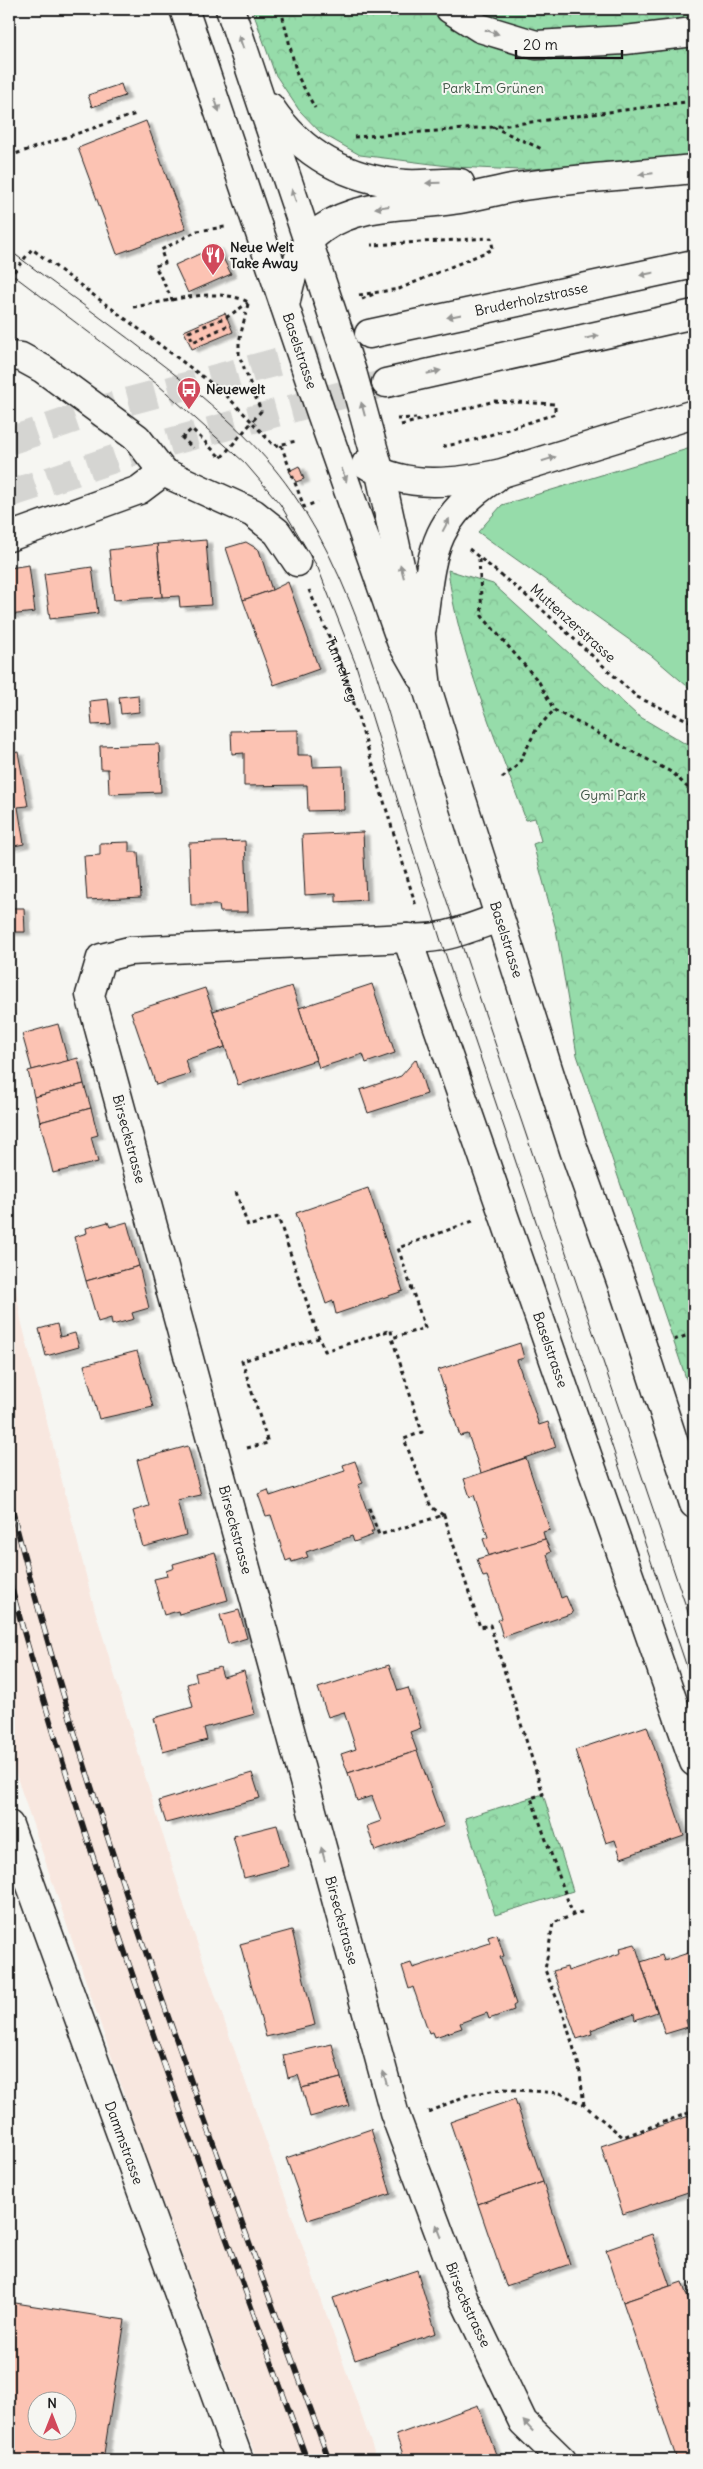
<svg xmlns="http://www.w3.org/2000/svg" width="703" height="2469" font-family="Delius,sans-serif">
	<defs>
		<pattern id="forest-crowns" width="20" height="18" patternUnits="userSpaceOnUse" patternTransform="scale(1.25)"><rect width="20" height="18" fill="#96dcaa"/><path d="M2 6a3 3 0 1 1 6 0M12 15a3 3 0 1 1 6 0" fill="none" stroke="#81bc92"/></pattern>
		<filter id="shadow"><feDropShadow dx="5.5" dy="3" stdDeviation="1" flood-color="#0004"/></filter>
	</defs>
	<rect width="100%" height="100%" fill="#f6f6f2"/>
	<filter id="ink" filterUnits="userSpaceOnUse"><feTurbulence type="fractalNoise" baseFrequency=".02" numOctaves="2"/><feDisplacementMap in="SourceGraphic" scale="10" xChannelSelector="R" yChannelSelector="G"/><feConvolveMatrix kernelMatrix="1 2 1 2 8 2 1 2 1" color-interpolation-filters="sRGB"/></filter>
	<g filter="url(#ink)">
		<polygon fill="#f8e7df" points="9,1248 21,1320 94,1607 185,1908 377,2460 257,2460 139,2138 9,1754"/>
		<polygon fill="#96dcaa" stroke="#597c63" points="694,447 694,692 652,656 478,532 502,505"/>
		<g fill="url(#forest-crowns)" stroke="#597c63">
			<polygon points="252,9 694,9 694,156 519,170 456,167 360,155 321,133 299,110 275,74"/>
			<path d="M448,570L493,584L637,715L694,749V1402L577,1055L556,929L533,844L541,841L535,818L526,820C497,742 458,652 448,570Z"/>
			<polygon points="543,1794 573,1891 495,1915 465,1818"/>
		</g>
		<g fill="#fcc3b3" stroke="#1c1c1c" fill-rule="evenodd" filter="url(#shadow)">
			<polygon points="121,84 125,96 92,107 88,95"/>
			<polygon points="146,121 186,229 117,254 78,148"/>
			<polygon points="217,246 231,274 188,293 175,265"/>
			<polygon points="225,313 233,332 192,349 184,331"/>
			<polygon points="299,466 304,479 296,482 289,471"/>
			<polygon points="206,540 211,605 180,607 179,596 162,597 157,544"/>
			<polygon points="246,542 259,550 272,590 243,600 226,548"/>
			<polygon points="157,544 162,597 114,600 109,550"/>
			<polygon points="29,565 35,612 9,615 9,568"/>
			<polygon points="92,567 98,613 50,619 44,574"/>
			<polygon points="288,582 319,669 274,685 243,600 272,590"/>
			<polygon points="138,695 139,712 121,714 119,697"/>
			<polygon points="108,699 111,724 92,725 90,701"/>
			<polygon points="298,730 298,755 312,755 313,767 343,766 344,810 308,811 307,785 244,786 244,753 232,754 231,731"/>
			<polygon points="159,744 161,792 109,794 108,769 101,769 100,746"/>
			<polygon points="18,752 28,806 18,807 24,844 9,847 9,754"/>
			<polygon points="363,832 366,900 336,902 336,893 305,895 302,835"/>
			<polygon points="245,841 248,912 220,912 219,905 191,905 189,843"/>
			<polygon points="129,842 129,852 138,852 141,897 87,900 84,856 100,855 100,843"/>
			<polygon points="9,908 24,908 25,932 9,932"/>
			<polygon points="372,984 395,1053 366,1063 363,1054 319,1068 299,1008"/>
			<polygon points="292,986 316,1060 238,1085 213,1011"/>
			<polygon points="205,988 225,1047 185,1060 190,1074 156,1085 131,1012"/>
			<polygon points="58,1024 68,1061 32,1070 22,1034"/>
			<polygon points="78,1058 84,1084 34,1097 28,1071"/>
			<polygon points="416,1059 427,1094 368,1113 360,1090 401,1076"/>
			<polygon points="84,1084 91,1108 40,1122 34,1097"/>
			<polygon points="91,1108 98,1135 91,1137 98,1162 53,1173 40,1122"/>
			<polygon points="368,1188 403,1291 336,1314 333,1301 326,1304 296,1213"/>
			<polygon points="108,1222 110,1227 127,1222 139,1266 86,1281 74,1237 87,1233 86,1228"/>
			<polygon points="139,1266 149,1308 132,1313 134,1319 112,1325 111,1318 98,1322 86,1281"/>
			<polygon points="57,1324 60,1337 75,1333 79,1347 46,1356 39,1329"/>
			<polygon points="520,1343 524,1358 517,1360 539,1425 548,1422 556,1447 481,1473 468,1434 460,1436 438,1370"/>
			<polygon points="137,1351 153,1407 99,1419 84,1365"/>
			<polygon points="188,1446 201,1495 177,1500 186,1535 143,1547 133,1511 149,1506 137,1460"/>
			<polygon points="526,1458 550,1530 543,1532 545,1539 489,1556 483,1539 488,1537 474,1495 470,1497 464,1479"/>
			<polygon points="355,1461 363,1483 358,1485 374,1531 371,1531 373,1535 354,1542 352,1536 306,1552 308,1557 292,1562 291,1559 286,1561 271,1515 266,1516 258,1494 268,1490 270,1496 345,1471 343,1465"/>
			<polygon points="545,1539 551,1552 547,1554 561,1598 566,1596 573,1613 503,1637 498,1620 502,1618 487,1576 483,1577 477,1559"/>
			<polygon points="215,1552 228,1600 179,1614 178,1611 164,1615 154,1579 167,1576 166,1571 174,1568 173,1564"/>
			<polygon points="239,1610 247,1638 228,1644 220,1615"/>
			<polygon points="389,1665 398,1691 408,1688 421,1728 410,1732 417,1751 348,1773 341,1754 356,1749 344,1712 328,1717 318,1688"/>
			<polygon points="220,1667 223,1677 244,1671 255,1714 204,1728 207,1740 163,1752 154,1718 193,1707 187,1684 197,1681 195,1673"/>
			<polygon points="647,1726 684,1836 621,1858 615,1840 606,1843 575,1750"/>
			<polygon points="417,1751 444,1826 375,1851 367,1826 381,1821 372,1796 357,1801 348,1773"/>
			<polygon points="252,1773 260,1798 166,1823 159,1801"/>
			<polygon points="277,1825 289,1866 244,1878 233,1836"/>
			<polygon points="292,1930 315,2025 266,2037 240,1944"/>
			<polygon points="497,1934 504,1956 500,1957 516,2004 513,2006 514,2010 489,2019 487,2013 460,2023 462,2028 435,2037 433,2032 429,2033 413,1987 409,1989 402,1966 411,1963 413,1968 490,1943 488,1937"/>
			<polygon points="635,1944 657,2012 635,2020 634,2014 591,2030 592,2034 577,2039 553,1971 567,1967 568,1971 621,1953 620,1948"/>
			<polygon points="694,1951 694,2017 686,2020 688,2027 665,2034 641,1962 662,1955 664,1961"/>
			<polygon points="332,2044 341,2078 302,2088 298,2075 288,2078 283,2055"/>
			<polygon points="341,2078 349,2106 310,2117 302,2088"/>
			<polygon points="515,2099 543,2182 478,2204 450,2122"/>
			<polygon points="694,2114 694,2131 689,2116"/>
			<polygon points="689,2116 694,2131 694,2190 623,2214 601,2146"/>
			<polygon points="371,2129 391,2194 308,2220 286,2158"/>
			<polygon points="543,2182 570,2264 506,2286 478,2204"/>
			<polygon points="652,2234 670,2286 623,2302 606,2250"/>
			<polygon points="417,2270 436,2333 355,2360 333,2298"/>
			<polygon points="682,2282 694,2316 694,2460 677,2460 623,2302"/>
			<path d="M9,2302L125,2320L103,2460H9ZM38,2402H68V2432H38Z"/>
			<polygon points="478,2405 498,2460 405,2460 396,2435"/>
		</g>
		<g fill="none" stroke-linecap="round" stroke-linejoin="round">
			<g stroke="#d5d5d2" stroke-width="28" stroke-dasharray="28 14" stroke-linecap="butt">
				<polyline points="9,441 118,404 292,358 365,335"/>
				<polyline points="9,494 144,449 386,383"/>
			</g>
			<g stroke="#1c1c1c" stroke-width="31">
				<g id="minor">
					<polyline points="450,9 480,28 536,45 625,40 694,32"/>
					<polyline points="9,356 21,357 43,369 137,438 163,472 253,513 277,532 297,562"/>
					<polyline points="9,537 139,490 163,472"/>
					<path id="s2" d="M498,918C467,929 441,941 407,938L129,951L101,958L90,995L394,2112L464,2299L523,2422L562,2460"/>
					<path id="s3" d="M407,938L694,1762"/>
					<path id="s4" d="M9,1825L239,2460"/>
				</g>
			</g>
			<g stroke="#1c1c1c" stroke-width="31">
				<g id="major">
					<path id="s5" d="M184,9L321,413L401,641L421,676"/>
					<path id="s6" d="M230,9L353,375L380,473L401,570L421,635L427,688L462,800L574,1150L623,1287L694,1504"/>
					<path d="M270,107C302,155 349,180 406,184C424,185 442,182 460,183"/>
					<path d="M285,306C290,279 298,246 322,229C360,202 409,207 453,200C475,197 495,191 517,187C575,178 635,175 694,169"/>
					<path id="s7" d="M369,334L694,264"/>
					<polyline points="386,383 694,314"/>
					<path d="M366,464C406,490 458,483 502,473L694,414"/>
					<path d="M422,627C432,556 430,520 495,478"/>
				</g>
			</g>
			<g stroke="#1c1c1c" stroke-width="3" stroke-dasharray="4 4" stroke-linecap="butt">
				<polyline points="281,9 297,75 315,108"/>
				<polyline points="493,127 544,150"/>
				<polyline points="354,137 492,127 694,101"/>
				<polyline points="9,156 136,114"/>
				<polyline points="9,278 32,249 223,392 252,422 221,458 192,429 182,438"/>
				<polyline points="359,295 399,289 493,249 491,238 371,245"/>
				<polyline points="362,299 374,294"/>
				<polyline points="173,301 155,266 165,263 161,250 197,231 225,227"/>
				<polyline points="248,304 239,342 239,355 261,411 252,422 274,446 296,441 296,443"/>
				<path d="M133,307C168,302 218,285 250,303"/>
				<polyline points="227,326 193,342 189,332 227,317 248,303"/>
				<polyline points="397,419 416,418"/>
				<polyline points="401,425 495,401 555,404 555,414 474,440 441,447"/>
				<polyline points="181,437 193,448"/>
				<polyline points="281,445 304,507 317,502"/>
				<polyline points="469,549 535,603 637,697 694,723"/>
				<polyline points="479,559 482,616 539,682 554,710 673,773 694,794"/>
				<path id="s1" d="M309,590L344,671L416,906"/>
				<polyline points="502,778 518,765 536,730 554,710"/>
				<polyline points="236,1192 248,1226 278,1217 319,1338"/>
				<polyline points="674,1340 694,1333"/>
				<polyline points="247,1448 268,1443 242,1361 319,1338 325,1351 391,1330 392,1338"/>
				<polyline points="369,1508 379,1535 444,1515 480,1627 490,1625 543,1794 531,1798 573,1915"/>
				<polyline points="443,1515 431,1507 404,1439 422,1432 392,1338 425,1328 398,1248 473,1221"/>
				<polyline points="584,2105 579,2066 564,2016 545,1970 553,1923 584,1911"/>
				<polyline points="428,2112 468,2095 503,2089 560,2093 584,2105 623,2137 694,2111"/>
				<polyline points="694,2283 690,2285 694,2298"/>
			</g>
			<use href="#minor" stroke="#f6f6f2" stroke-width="28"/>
			<use href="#major" stroke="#f6f6f2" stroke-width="28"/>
			<g stroke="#1c1c1c" stroke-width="1">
				<path d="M9,250C62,290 116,328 168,369C214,406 258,443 292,492C367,599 394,746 436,869C522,1123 608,1376 694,1630"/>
				<polyline points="9,272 157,384 245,463 280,504 318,568 356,665 440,938 694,1688"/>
			</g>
			<g stroke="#1c1c1c" stroke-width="5.5">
				<g id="rail">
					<path d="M9,1497C91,1826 213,2142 329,2460"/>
					<path d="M9,1579C91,1878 201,2168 307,2460"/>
				</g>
			</g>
			<use href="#rail" stroke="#f6f6f2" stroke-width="4" stroke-dasharray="11" stroke-linecap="butt"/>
		</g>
		<defs><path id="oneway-solid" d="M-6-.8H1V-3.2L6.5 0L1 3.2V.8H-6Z" transform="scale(1.25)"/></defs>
		<g fill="#949492">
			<use href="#oneway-solid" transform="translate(492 32) rotate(17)"/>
			<use href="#oneway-solid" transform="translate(241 42) rotate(-109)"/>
			<use href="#oneway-solid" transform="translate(217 105) rotate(71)"/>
			<use href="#oneway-solid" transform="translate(646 174) rotate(174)"/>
			<use href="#oneway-solid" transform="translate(433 183) rotate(178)"/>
			<use href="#oneway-solid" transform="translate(294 196) rotate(-109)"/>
			<use href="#oneway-solid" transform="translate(382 207) rotate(172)"/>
			<use href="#oneway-solid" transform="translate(647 274) rotate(168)"/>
			<use href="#oneway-solid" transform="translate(454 316) rotate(168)"/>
			<use href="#oneway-solid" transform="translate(592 337) rotate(-13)"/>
			<use href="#oneway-solid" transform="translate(434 372) rotate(-13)"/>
			<use href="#oneway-solid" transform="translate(363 409) rotate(-105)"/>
			<use href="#oneway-solid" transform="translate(549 459) rotate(-17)"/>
			<use href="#oneway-solid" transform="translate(344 475) rotate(70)"/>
			<use href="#oneway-solid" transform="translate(446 525) rotate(-62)"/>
			<use href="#oneway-solid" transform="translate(402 571) rotate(-105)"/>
			<use href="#oneway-solid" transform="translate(323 1854) rotate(-105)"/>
			<use href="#oneway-solid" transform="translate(385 2078) rotate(-105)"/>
			<use href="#oneway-solid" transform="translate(439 2231) rotate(-111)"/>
			<use href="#oneway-solid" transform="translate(528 2426) rotate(-133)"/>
		</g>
	</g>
	<defs>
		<g id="restaurant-pin" transform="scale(1.25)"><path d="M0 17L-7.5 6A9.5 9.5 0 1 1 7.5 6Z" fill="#d1495b" stroke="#f6f6f2"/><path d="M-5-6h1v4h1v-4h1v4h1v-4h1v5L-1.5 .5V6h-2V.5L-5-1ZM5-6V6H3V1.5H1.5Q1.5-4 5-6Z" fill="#fff"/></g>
		<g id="bus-pin" transform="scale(1.25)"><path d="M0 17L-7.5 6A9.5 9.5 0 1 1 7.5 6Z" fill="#d1495b" stroke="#f6f6f2"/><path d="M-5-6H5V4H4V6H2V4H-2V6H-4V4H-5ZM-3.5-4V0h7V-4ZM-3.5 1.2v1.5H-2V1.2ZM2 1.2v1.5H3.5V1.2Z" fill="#fff"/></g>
	</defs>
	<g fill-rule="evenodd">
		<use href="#restaurant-pin" x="213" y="255"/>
		<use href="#bus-pin" x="189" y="389"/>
	</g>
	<g text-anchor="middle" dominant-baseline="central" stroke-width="4" stroke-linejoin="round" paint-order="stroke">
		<g font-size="14" fill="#415647" stroke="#f6f6f2">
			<text x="493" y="88">Park Im Grünen</text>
			<text x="613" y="795">Gymi Park</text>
		</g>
		<g font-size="14" font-weight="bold" fill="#1c1c1c" stroke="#f6f6f2" text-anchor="start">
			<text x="230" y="247">Neue Welt<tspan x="230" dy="16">Take Away</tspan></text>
			<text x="206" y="389">Neuewelt</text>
		</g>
		<g font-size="14" fill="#1c1c1c" stroke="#f6f6f2">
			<text stroke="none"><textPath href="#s7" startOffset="166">Bruderholzstrasse</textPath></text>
			<text stroke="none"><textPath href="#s5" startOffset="361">Baselstrasse</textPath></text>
			<text transform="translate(573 623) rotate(42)">Muttenzerstrasse</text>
			<text stroke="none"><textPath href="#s1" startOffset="86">Tunnelweg</textPath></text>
			<text stroke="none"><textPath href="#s6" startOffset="972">Baselstrasse</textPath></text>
			<text stroke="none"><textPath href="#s2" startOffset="589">Birseckstrasse</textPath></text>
			<text stroke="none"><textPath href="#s3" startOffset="436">Baselstrasse</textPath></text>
			<text stroke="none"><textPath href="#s2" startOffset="994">Birseckstrasse</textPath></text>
			<text stroke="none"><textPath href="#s2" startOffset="1399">Birseckstrasse</textPath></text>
			<text stroke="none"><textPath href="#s4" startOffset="338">Dammstrasse</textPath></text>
			<text stroke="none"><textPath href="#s2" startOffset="1804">Birseckstrasse</textPath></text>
		</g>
	</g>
	<rect width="703" height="2469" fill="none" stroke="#f6f6f2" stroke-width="30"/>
	<rect x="15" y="15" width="673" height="2439" fill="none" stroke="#1c1c1c" stroke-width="2" filter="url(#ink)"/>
	<g transform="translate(52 2416)"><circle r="24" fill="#f6f6f2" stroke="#9f9f9c"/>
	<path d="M0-4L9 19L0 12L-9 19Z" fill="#d1495b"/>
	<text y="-8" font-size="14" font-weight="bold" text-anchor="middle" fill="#1c1c1c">N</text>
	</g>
	<path d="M516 50v8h106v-8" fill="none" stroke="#1c1c1c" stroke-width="2.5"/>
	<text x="523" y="50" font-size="15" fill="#1c1c1c" stroke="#f6f6f2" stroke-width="4" paint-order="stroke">20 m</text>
</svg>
